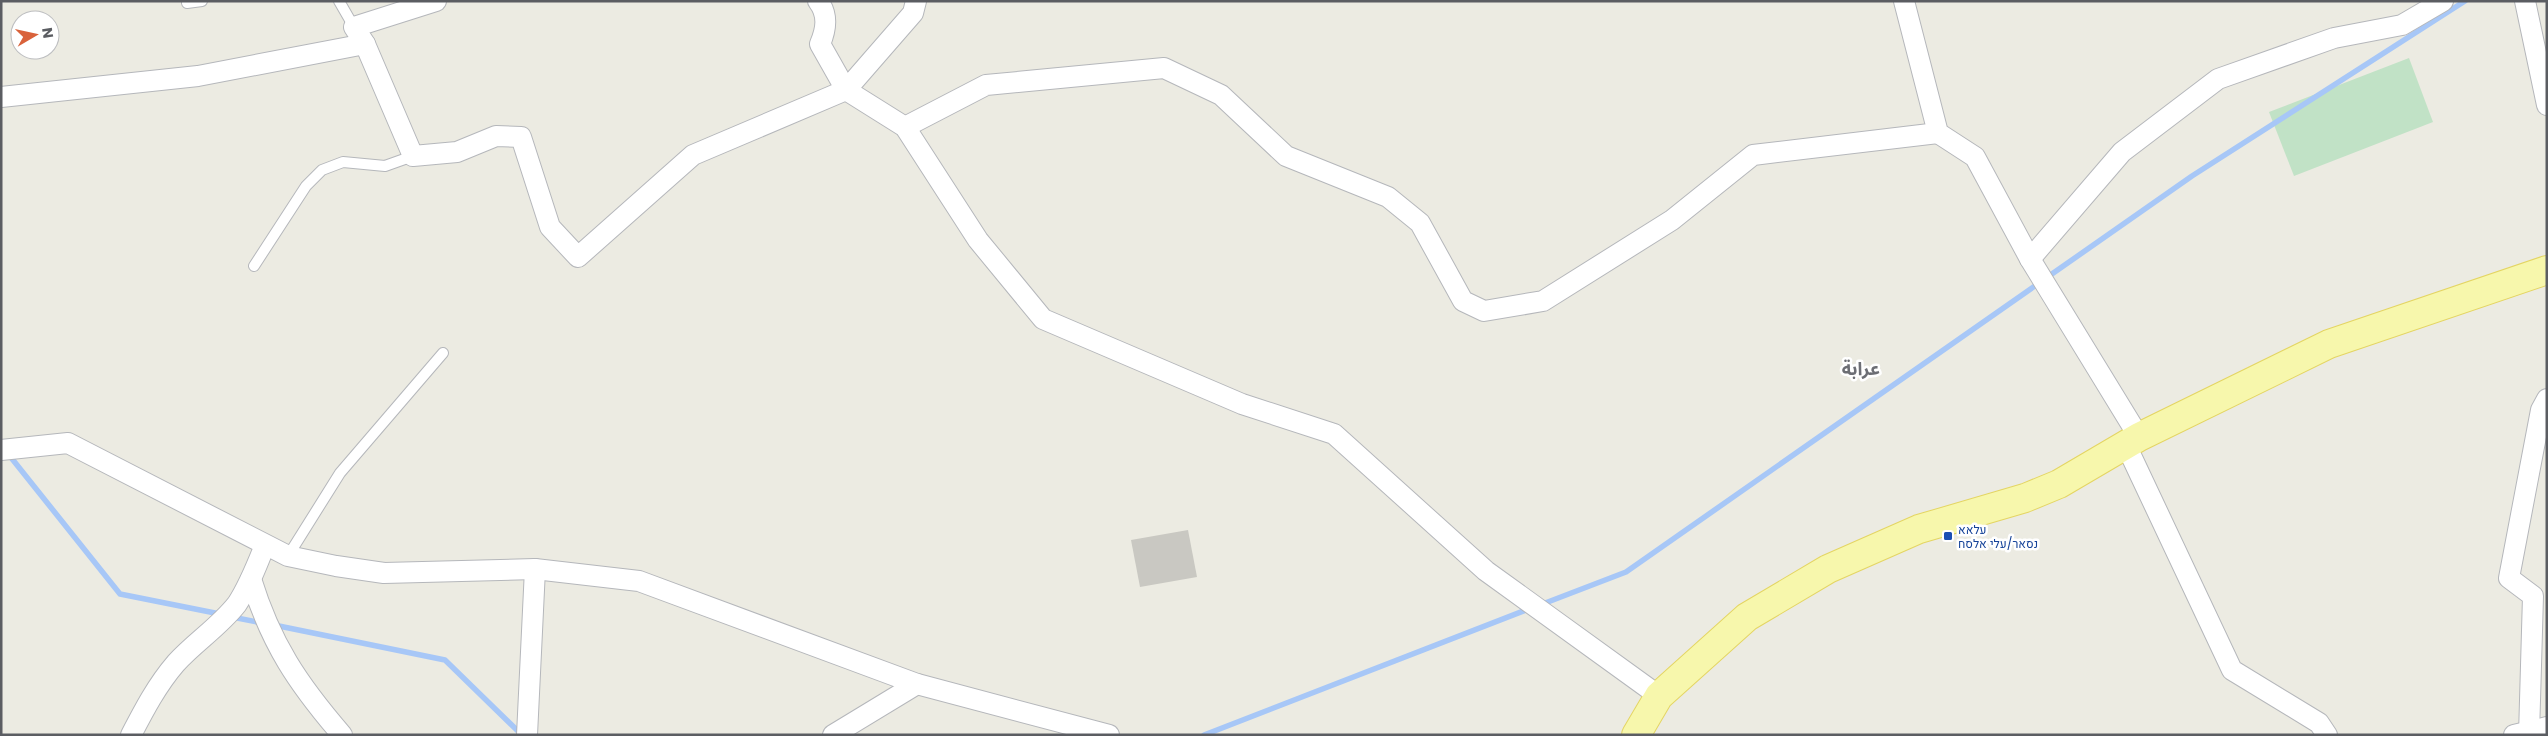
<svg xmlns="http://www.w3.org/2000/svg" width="2548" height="736" font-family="Poppins,'Noto Sans Arabic',Heebo,sans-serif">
	<rect width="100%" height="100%" fill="#ecebe2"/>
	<polygon fill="#c1e2c6" points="2409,58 2433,122 2294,176 2269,112"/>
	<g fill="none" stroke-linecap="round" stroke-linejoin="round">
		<g stroke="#a7c7f7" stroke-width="5.5">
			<polyline points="9,455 120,594 220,614"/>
			<polyline points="1540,605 1626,572 2192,176 2465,1"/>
			<polyline points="232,617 262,623"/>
			<polyline points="274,625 445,660 522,735"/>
			<polyline points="1204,735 1531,608"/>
		</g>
	</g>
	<polygon fill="#c9c8c2" points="1188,530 1197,577 1140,587 1131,540"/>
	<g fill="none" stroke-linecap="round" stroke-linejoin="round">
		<g stroke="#b5b7bb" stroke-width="12">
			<g id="service">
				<polyline points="339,1 354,27"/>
				<polyline points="187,3 202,1"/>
				<polyline points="254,266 306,186 322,170 343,162 385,166 413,156"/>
				<polyline points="288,556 340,473 443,353"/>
			</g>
		</g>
		<g stroke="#b5b7bb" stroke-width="22">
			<g id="minor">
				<polyline points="436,1 354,27 365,44 413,156 457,152 496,136 521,137 550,227 578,257 693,155 846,90 913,13 916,1"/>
				<path d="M818,1C829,15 826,30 820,44L846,90L905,127L978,240L1043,319L1242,404L1334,434L1486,571L1659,696"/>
				<polyline points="1904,1 1938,133 1975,157 2030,259 2139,437"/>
				<polyline points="2525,1 2547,105"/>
				<polyline points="1,97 198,76 365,44"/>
				<polyline points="905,127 986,85 1164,68 1221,95 1286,156 1388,197 1420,223 1463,301 1484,311 1543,301 1672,220 1753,155 1938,133"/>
				<polyline points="2030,259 2122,152 2218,79 2334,38 2402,25 2443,1"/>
				<polyline points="2126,445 2232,670 2319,723 2327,735"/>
				<polyline points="1,450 68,443 288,556 336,566 384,573 535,569 639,581 917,684 1109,735"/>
				<path d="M251,579C271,644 298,684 342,735"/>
				<path d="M131,735C144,710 157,685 176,663C195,642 219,627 237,604C249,586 257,565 265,545"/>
				<polyline points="527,735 535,569"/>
				<polyline points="833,735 917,684"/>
				<polyline points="2514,735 2547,727"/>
				<polyline points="2529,735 2533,596 2509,578 2541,410 2547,399"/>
			</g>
		</g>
		<g stroke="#e4d563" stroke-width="30">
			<polyline id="primary" points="1636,735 1659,696 1747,617 1828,569 1919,529 2025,498 2059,484 2139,437 2329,344 2547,270"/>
		</g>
		<use href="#service" stroke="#fff" stroke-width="10"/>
		<use href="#minor" stroke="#fff" stroke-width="20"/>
		<use href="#primary" stroke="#f7f7ac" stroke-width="28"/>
	</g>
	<rect fill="#1a4fb4" stroke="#fff" stroke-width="2" x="1943" y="531" width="10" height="10" rx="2.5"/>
	<g text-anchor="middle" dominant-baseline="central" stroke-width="5" stroke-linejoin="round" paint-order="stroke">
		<g font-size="12" fill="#164399" stroke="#fff" text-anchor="start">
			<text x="1958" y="529">עלאא<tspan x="1958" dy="14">נסאר/עלי אלסח</tspan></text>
		</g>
		<g font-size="18" font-weight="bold" fill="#6c6e74" stroke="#fff">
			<text x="1861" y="368">عرابة</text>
		</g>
	</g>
	<rect width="2548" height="736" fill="none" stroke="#5b5d62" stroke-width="5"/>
	<g transform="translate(35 35) rotate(81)"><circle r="24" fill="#ffffff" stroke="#bdbec0"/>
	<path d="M0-4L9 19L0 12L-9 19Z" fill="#d9623b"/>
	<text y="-8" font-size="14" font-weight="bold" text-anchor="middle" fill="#5b5d62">N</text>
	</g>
</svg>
